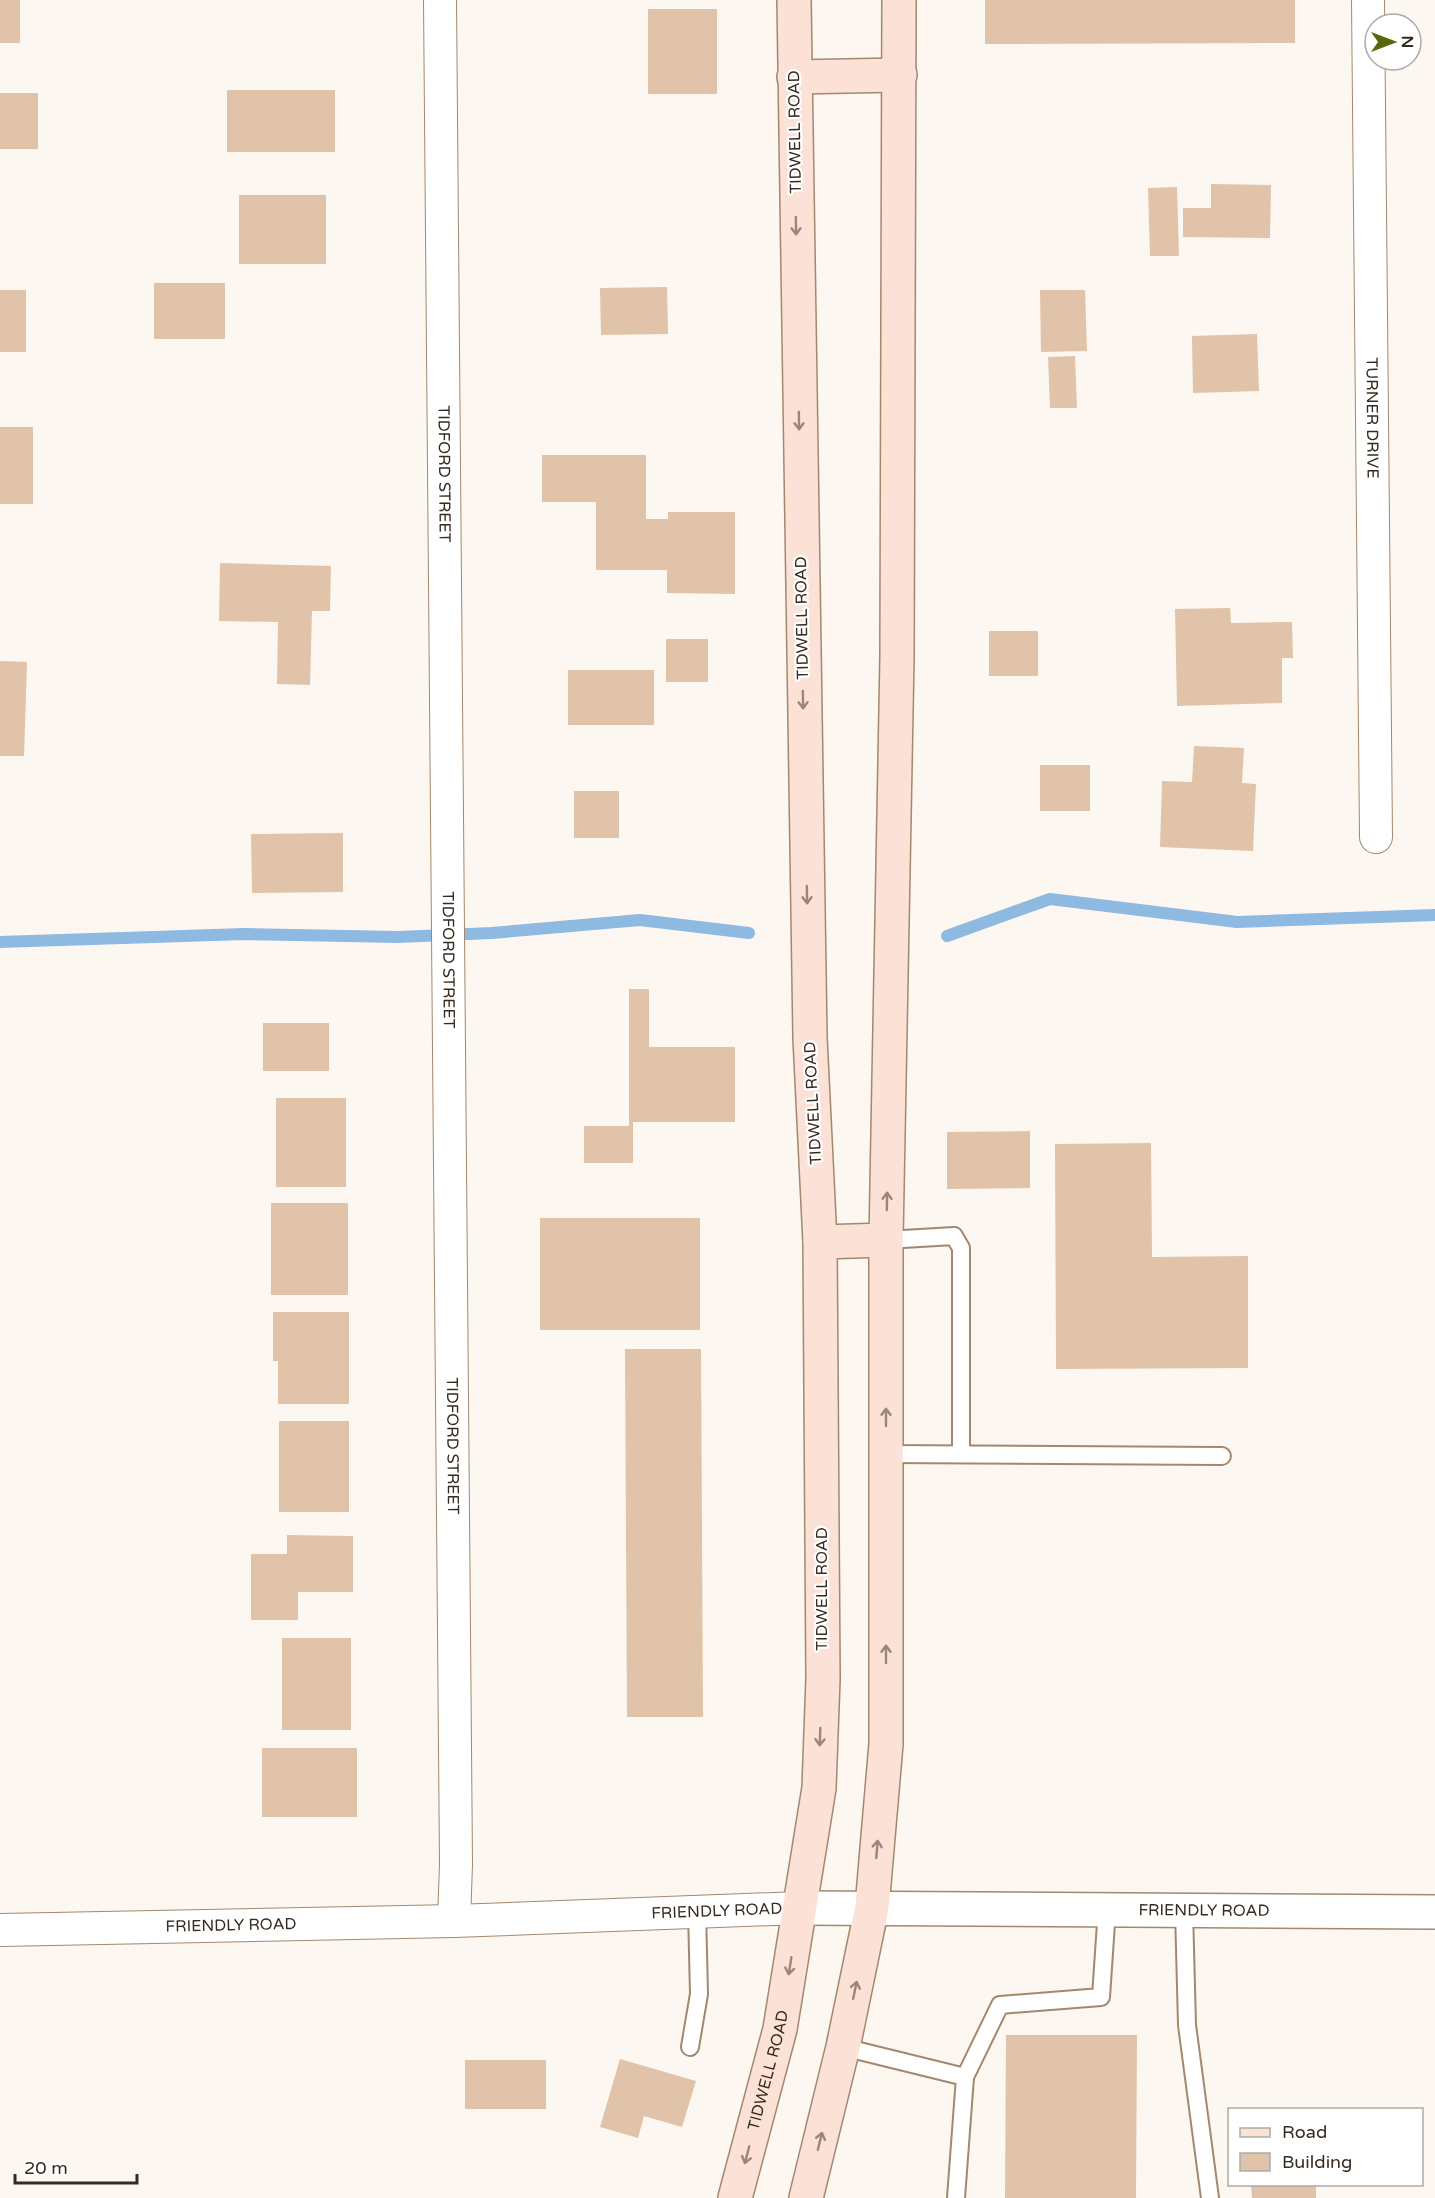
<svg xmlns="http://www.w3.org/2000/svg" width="1435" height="2198" font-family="'Varela Round',sans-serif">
	<rect width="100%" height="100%" fill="#fdf7f1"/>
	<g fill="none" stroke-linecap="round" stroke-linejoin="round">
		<g stroke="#8eb9e0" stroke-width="12">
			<polyline points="947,936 1050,899 1237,922 1435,915"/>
			<polyline points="0,942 245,934 398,937 492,933 640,920 749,933"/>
		</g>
	</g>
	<g fill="#e0c3a8">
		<rect x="0" y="0" width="20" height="43"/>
		<polygon points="985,0 1295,0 1295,43 985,44"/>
		<rect x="648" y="9" width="69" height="85"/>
		<rect x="227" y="90" width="108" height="62"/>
		<rect x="0" y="93" width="38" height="56"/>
		<polygon points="1211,184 1271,185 1270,238 1183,237 1183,208 1211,208"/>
		<polygon points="1177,187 1179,256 1150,256 1148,188"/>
		<rect x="239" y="195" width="87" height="69"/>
		<rect x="154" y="283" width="71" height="56"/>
		<polygon points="667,287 668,334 601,335 600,288"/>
		<rect x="0" y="290" width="26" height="62"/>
		<polygon points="1040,290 1085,290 1087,351 1041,352"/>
		<polygon points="1257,334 1259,391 1193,393 1192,336"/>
		<polygon points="1075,356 1077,408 1050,408 1048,357"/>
		<rect x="0" y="427" width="33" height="77"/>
		<polygon points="542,455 646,455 646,519 668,519 668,512 735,512 735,594 667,593 667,570 596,570 596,502 542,502"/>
		<polygon points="220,563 331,566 330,611 312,611 310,685 277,684 278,622 219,621"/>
		<polygon points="1230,608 1231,623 1292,622 1293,658 1282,658 1282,703 1177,706 1175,609"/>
		<rect x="989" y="631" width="49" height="45"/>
		<rect x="666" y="639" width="42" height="43"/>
		<polygon points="0,661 27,662 24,756 0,756"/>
		<rect x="568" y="670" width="86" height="55"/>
		<polygon points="1194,746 1244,748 1242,783 1256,784 1253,851 1160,847 1162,781 1192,782"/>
		<rect x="1040" y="765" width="50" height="46"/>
		<rect x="574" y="791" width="45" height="47"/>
		<polygon points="343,833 343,892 252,893 251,834"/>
		<polygon points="629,989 649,989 649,1047 735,1047 735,1122 633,1122 633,1163 584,1163 584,1126 629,1126"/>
		<rect x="263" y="1023" width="66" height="48"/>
		<rect x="276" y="1098" width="70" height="89"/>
		<polygon points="1030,1131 1030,1188 947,1189 947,1132"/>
		<polygon points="1151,1143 1152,1257 1248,1256 1248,1368 1056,1369 1055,1144"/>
		<rect x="271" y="1203" width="77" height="92"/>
		<rect x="540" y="1218" width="160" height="112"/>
		<polygon points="273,1312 349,1312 349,1404 278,1404 278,1361 273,1361"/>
		<polygon points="625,1349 701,1349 703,1717 627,1717"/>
		<rect x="279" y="1421" width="70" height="91"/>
		<polygon points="287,1535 353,1536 353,1592 298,1592 298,1620 251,1620 251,1554 287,1554"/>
		<rect x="282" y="1638" width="69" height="92"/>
		<rect x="262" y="1748" width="95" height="69"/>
		<polygon points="1006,2035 1137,2035 1136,2198 1005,2198"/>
		<polygon points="620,2059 696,2081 682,2127 644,2116 638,2138 600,2127"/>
		<rect x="465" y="2060" width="81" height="49"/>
		<polygon points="1251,2184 1316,2184 1316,2198 1252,2198"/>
	</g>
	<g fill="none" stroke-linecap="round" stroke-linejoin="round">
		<g stroke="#a3886e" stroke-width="20">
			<g id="service">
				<polyline points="886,1240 954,1236 961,1248 961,1454"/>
				<polyline points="886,1454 1222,1456"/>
				<polyline points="1184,1910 1187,2025 1210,2198"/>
				<polyline points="690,2047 699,1994 697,1911"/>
				<polyline points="843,2047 965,2077 956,2198"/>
				<polyline points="965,2077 1000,2005 1101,1997 1107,1908"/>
			</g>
		</g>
		<g stroke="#a3886e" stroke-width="34">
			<g id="minor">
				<path id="s1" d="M440,0L456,1864L454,1921"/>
				<path id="s2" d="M1368,0L1376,837"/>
				<path id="s3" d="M0,1930L454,1921L800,1908"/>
			</g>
		</g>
		<g stroke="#a3886e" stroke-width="36">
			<g id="tertiary">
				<path id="s4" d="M800,1908L1435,1912"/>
			</g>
		</g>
		<g stroke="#a3886e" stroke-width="36">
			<g id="secondary">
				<polyline points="794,77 900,75"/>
				<polyline points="820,1242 886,1240"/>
				<path id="s5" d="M735,2198L780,2029L819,1788L823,1679L820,1242L810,1038L794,0"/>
				<polyline points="806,2198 843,2047 872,1907 886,1744 886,1240 897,657 899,0"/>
			</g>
		</g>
		<use href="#service" stroke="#fff" stroke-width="16"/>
		<use href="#minor" stroke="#fff" stroke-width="32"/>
		<use href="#tertiary" stroke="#fff" stroke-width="33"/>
		<use href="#secondary" stroke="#fce1d6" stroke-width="33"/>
	</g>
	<defs><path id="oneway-shaft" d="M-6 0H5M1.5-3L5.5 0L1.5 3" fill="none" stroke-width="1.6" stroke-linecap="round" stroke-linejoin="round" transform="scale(1.5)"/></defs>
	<g stroke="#99867c">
		<use href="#oneway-shaft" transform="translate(796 226) rotate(89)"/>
		<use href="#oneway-shaft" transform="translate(799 421) rotate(89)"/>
		<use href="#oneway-shaft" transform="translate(803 700) rotate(89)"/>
		<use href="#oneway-shaft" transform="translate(807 895) rotate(89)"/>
		<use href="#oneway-shaft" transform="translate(887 1201) rotate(-89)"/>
		<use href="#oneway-shaft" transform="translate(886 1417) rotate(-90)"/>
		<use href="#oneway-shaft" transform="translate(886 1654) rotate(-90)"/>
		<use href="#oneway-shaft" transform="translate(820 1737) rotate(92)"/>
		<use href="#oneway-shaft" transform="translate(877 1849) rotate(-85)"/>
		<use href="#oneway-shaft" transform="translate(790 1966) rotate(99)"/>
		<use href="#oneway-shaft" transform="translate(855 1990) rotate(-78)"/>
		<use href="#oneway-shaft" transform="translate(820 2141) rotate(-76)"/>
		<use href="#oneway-shaft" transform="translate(747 2155) rotate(105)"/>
	</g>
	<g text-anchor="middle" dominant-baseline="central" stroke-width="4.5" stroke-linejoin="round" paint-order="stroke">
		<g font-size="16" fill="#362b21" stroke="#fff">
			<text transform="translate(795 132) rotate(-91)">TIDWELL ROAD</text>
			<text stroke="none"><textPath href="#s2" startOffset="418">TURNER DRIVE</textPath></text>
			<text stroke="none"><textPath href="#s1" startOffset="474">TIDFORD STREET</textPath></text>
			<text transform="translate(802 618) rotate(-91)">TIDWELL ROAD</text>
			<text stroke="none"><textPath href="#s1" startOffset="960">TIDFORD STREET</textPath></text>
			<text transform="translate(813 1103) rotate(-93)">TIDWELL ROAD</text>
			<text stroke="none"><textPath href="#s1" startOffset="1446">TIDFORD STREET</textPath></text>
			<text transform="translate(822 1589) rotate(-90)">TIDWELL ROAD</text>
			<text stroke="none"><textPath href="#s3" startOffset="717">FRIENDLY ROAD</textPath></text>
			<text stroke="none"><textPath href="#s4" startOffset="404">FRIENDLY ROAD</textPath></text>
			<text stroke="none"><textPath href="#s3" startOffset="231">FRIENDLY ROAD</textPath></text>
			<text stroke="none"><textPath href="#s5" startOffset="132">TIDWELL ROAD</textPath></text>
		</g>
	</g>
	<rect x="1228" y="2108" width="195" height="78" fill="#ffffff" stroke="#afaaa6" stroke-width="1.5"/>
	<rect x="1240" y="2128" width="30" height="9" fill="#fce1d6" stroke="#afaaa6" stroke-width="1.5"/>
	<text x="1282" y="2138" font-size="18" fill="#362b21">Road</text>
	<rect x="1240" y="2153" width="30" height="18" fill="#e0c3a8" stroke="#afaaa6" stroke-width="1.5"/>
	<text x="1282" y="2168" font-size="18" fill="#362b21">Building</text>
	<g transform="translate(1393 42) rotate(90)"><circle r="28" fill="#ffffff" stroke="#afaaa6" stroke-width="1.5"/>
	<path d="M0-4.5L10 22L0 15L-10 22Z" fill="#58660c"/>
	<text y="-9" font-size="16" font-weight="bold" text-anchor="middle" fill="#362b21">N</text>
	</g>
	<path d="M15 2174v9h122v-9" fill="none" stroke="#362b21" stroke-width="3"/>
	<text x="24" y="2174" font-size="18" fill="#362b21" stroke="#ffffff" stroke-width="4.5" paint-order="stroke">20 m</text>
</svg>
